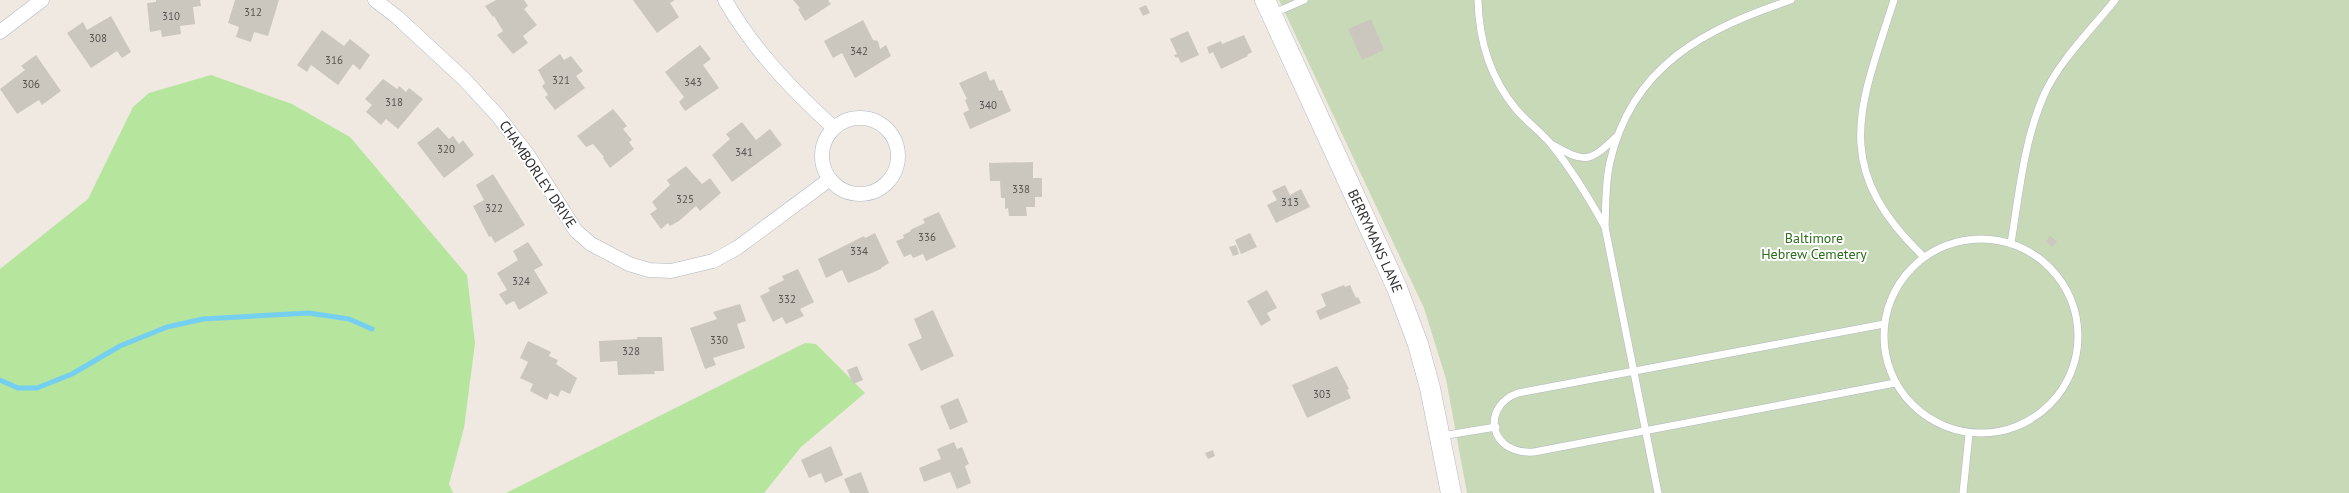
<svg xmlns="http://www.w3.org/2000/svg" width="2349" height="493" font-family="'PT Sans',sans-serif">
	<rect width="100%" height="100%" fill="#efe9e1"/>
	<g fill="#b6e59e">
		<polygon points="211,75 292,104 350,137 467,275 475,343 464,428 449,484 453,493 0,493 0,269 88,199 133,107 149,93"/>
		<polygon points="805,343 816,344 865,393 801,447 764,493 506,493"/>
	</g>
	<polygon fill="#c8d9b8" points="1279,0 2349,0 2349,493 1467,493 1446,379 1424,308"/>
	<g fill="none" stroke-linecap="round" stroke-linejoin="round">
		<polyline stroke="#75cff0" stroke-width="5" points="0,380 18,388 37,388 72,374 120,346 167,327 203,319 309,313 349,319 372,329"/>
	</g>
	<g fill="#cbc7bf">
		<polygon points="156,0 200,0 201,6 193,7 195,24 180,26 181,34 162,37 161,30 150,32 147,3 156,2"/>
		<polygon points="235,0 279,0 268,36 254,32 251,42 236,37 239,27 228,23"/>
		<polygon points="496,0 524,0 528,6 524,9 537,25 523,36 528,43 513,54 497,35 503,31 494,16 493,17 485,6"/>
		<polygon points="633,0 675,0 670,3 679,17 657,33"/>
		<polygon points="793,0 828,0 831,4 805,21 798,9 800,8"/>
		<polygon points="1146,5 1150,13 1143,16 1139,8"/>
		<polygon points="111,16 131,52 122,58 117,51 91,68 67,33 83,22 87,30"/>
		<polygon points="1371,19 1384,50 1362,60 1348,29"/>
		<polygon points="863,20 873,40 878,41 880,49 886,45 891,56 855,78 842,53 833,58 824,41"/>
		<polygon points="322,30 344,46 350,39 370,55 360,70 353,64 338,85 311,65 307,72 297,65"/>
		<polygon points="1188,31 1199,55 1181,63 1178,57 1176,58 1174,55 1177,54 1170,39"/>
		<polygon points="1244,35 1252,52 1247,55 1248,56 1221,69 1213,52 1209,54 1207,47 1221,41 1222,44"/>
		<polygon points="700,45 711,59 703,65 719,88 685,111 679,102 684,97 665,72"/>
		<polygon points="560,54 564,60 571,56 583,71 576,76 585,88 555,110 545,97 548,95 542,86 545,83 538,70"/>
		<polygon points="36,55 61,91 42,105 39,100 17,114 0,89 25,70 21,66"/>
		<polygon points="986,71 990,81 994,79 999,91 1002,90 1011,111 970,129 963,113 969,110 965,100 967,99 959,83"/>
		<polygon points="383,79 397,89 399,86 406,92 409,88 423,99 398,129 386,119 381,125 366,112 372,105 365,99"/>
		<polygon points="613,109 627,126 623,129 632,140 629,142 634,149 610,168 603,158 604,157 593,144 586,147 577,136"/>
		<polygon points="742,122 756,140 770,129 782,145 732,182 712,155 730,139 726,134"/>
		<polygon points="438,127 449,139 453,136 459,144 463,140 474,155 444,178 417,143"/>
		<polygon points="1033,162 1033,178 1042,178 1042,197 1035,197 1035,207 1026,207 1027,216 1009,216 1008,208 1005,209 1005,198 1001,198 1000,181 990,181 989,163"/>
		<polygon points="686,166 702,184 710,178 721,193 700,211 696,206 679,221 670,226 668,223 661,229 650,214 657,209 652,202 670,185 667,180"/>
		<polygon points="493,174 525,225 495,243 491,236 489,237 473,206 484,200 476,185"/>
		<polygon points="1285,185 1290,195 1301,189 1310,207 1276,223 1267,205 1277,200 1272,191"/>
		<polygon points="939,212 956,247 926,261 923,254 913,258 911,254 904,257 896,241 904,238 903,235 911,231 910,230 925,223 923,219"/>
		<polygon points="875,233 889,263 881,268 881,269 848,283 842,270 826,278 818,259 864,236 865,238"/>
		<polygon points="1250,233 1257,247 1241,254 1235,240"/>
		<polygon points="2050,236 2057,241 2053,247 2046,242"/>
		<polygon points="528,242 543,265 534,270 548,293 519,310 514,301 506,305 499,294 507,290 497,273 518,260 513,251"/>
		<polygon points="1236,245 1239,254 1233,256 1229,247"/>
		<polygon points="798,269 814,302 800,309 804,316 786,324 782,317 773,322 760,296 770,291 768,288 784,280 782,276"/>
		<polygon points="1344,285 1345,287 1350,285 1356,298 1358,297 1361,303 1320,320 1316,311 1326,306 1321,294"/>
		<polygon points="1267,290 1277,308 1267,313 1271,320 1261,326 1247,301"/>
		<polygon points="740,304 746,321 737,324 745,348 713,358 716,365 705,369 690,328 717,319 713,312"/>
		<polygon points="933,310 954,356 921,371 908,344 922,338 914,319"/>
		<polygon points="637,337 662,337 664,371 654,371 655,374 618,375 617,361 600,362 599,341 637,339"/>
		<polygon points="528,341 551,352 549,356 558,360 556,364 577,378 570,394 561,390 558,397 550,393 547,400 530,391 533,384 520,378 528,362 520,358"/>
		<polygon points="857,366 863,380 853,384 847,370"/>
		<polygon points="1337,366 1349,389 1347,390 1351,398 1307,418 1292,385"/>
		<polygon points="958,398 968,422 950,430 940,406"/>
		<polygon points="954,442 957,449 962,447 969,464 965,466 971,483 957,489 950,472 924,482 919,468 941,459 937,449"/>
		<polygon points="831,446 843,475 825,483 821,473 809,478 801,460"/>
		<polygon points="1213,450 1215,456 1208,459 1205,453"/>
		<polygon points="861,472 869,493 850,493 844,479"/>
	</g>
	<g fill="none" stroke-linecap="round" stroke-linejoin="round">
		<g stroke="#b4b7c1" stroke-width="8">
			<g id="lane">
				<path d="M1478,0C1479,40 1490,78 1516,109C1527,122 1541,132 1551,144C1572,170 1589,198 1605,227L1658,493"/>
				<path d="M1894,0C1859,109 1830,167 1924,257"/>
				<polyline points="1274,13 1304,0"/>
				<path d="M1553,145C1585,163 1589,163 1616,137"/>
				<path d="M1605,227C1606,205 1605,183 1610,162C1632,65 1705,29 1791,0"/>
				<circle cx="1981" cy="336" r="97"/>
				<path d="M2011,243C2019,194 2024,140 2044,95C2059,61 2092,29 2115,0"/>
				<path d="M1884,324L1518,393C1481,406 1488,455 1534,452L1895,383"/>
				<polyline points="1441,436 1496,427"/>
				<polyline points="1963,493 1969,434"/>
			</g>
		</g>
		<g stroke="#b4b7c1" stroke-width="15">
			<g id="street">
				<polyline points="375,0 397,17 464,79 498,116 528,155 576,231 591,244 629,264 649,270 671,271 713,261 737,248 830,179"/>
				<path d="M725,0C753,49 792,90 834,128"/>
				<polyline points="0,32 42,0"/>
				<circle cx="860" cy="156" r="38"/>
			</g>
		</g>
		<g stroke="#b4b7c1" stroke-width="21">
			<g id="secondary">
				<path id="s1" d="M1265,0L1397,288L1418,344L1430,388L1451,493"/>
			</g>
		</g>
		<use href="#lane" stroke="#fff" stroke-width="7"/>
		<use href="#street" stroke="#fff" stroke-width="14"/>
		<use href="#secondary" stroke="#fff" stroke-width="20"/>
	</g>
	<g text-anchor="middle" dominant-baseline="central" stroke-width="4" stroke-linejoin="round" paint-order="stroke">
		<g font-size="11" fill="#555452">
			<text x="253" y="12">312</text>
			<text x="171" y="16">310</text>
			<text x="98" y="38">308</text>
			<text x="859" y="51">342</text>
			<text x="334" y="60">316</text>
			<text x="561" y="80">321</text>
			<text x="693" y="82">343</text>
			<text x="31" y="84">306</text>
			<text x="394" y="102">318</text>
			<text x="988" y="105">340</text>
			<text x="446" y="149">320</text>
			<text x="744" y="152">341</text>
			<text x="1021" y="189">338</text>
			<text x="685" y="199">325</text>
			<text x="1290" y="202">313</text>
			<text x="494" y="208">322</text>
			<text x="927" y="237">336</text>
			<text x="859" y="251">334</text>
			<text x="521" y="281">324</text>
			<text x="787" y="299">332</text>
			<text x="719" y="340">330</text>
			<text x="631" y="351">328</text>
			<text x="1322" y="394">303</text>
		</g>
		<g font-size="14" fill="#2e2e2e" stroke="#fff">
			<text transform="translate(538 174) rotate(56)">CHAMBORLEY DRIVE</text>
			<text stroke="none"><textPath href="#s1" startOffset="265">BERRYMANS LANE</textPath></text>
		</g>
		<g font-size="14" fill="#2c6e1b" stroke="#fff">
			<text x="1814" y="238">Baltimore<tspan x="1814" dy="16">Hebrew Cemetery</tspan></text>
		</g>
	</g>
</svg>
